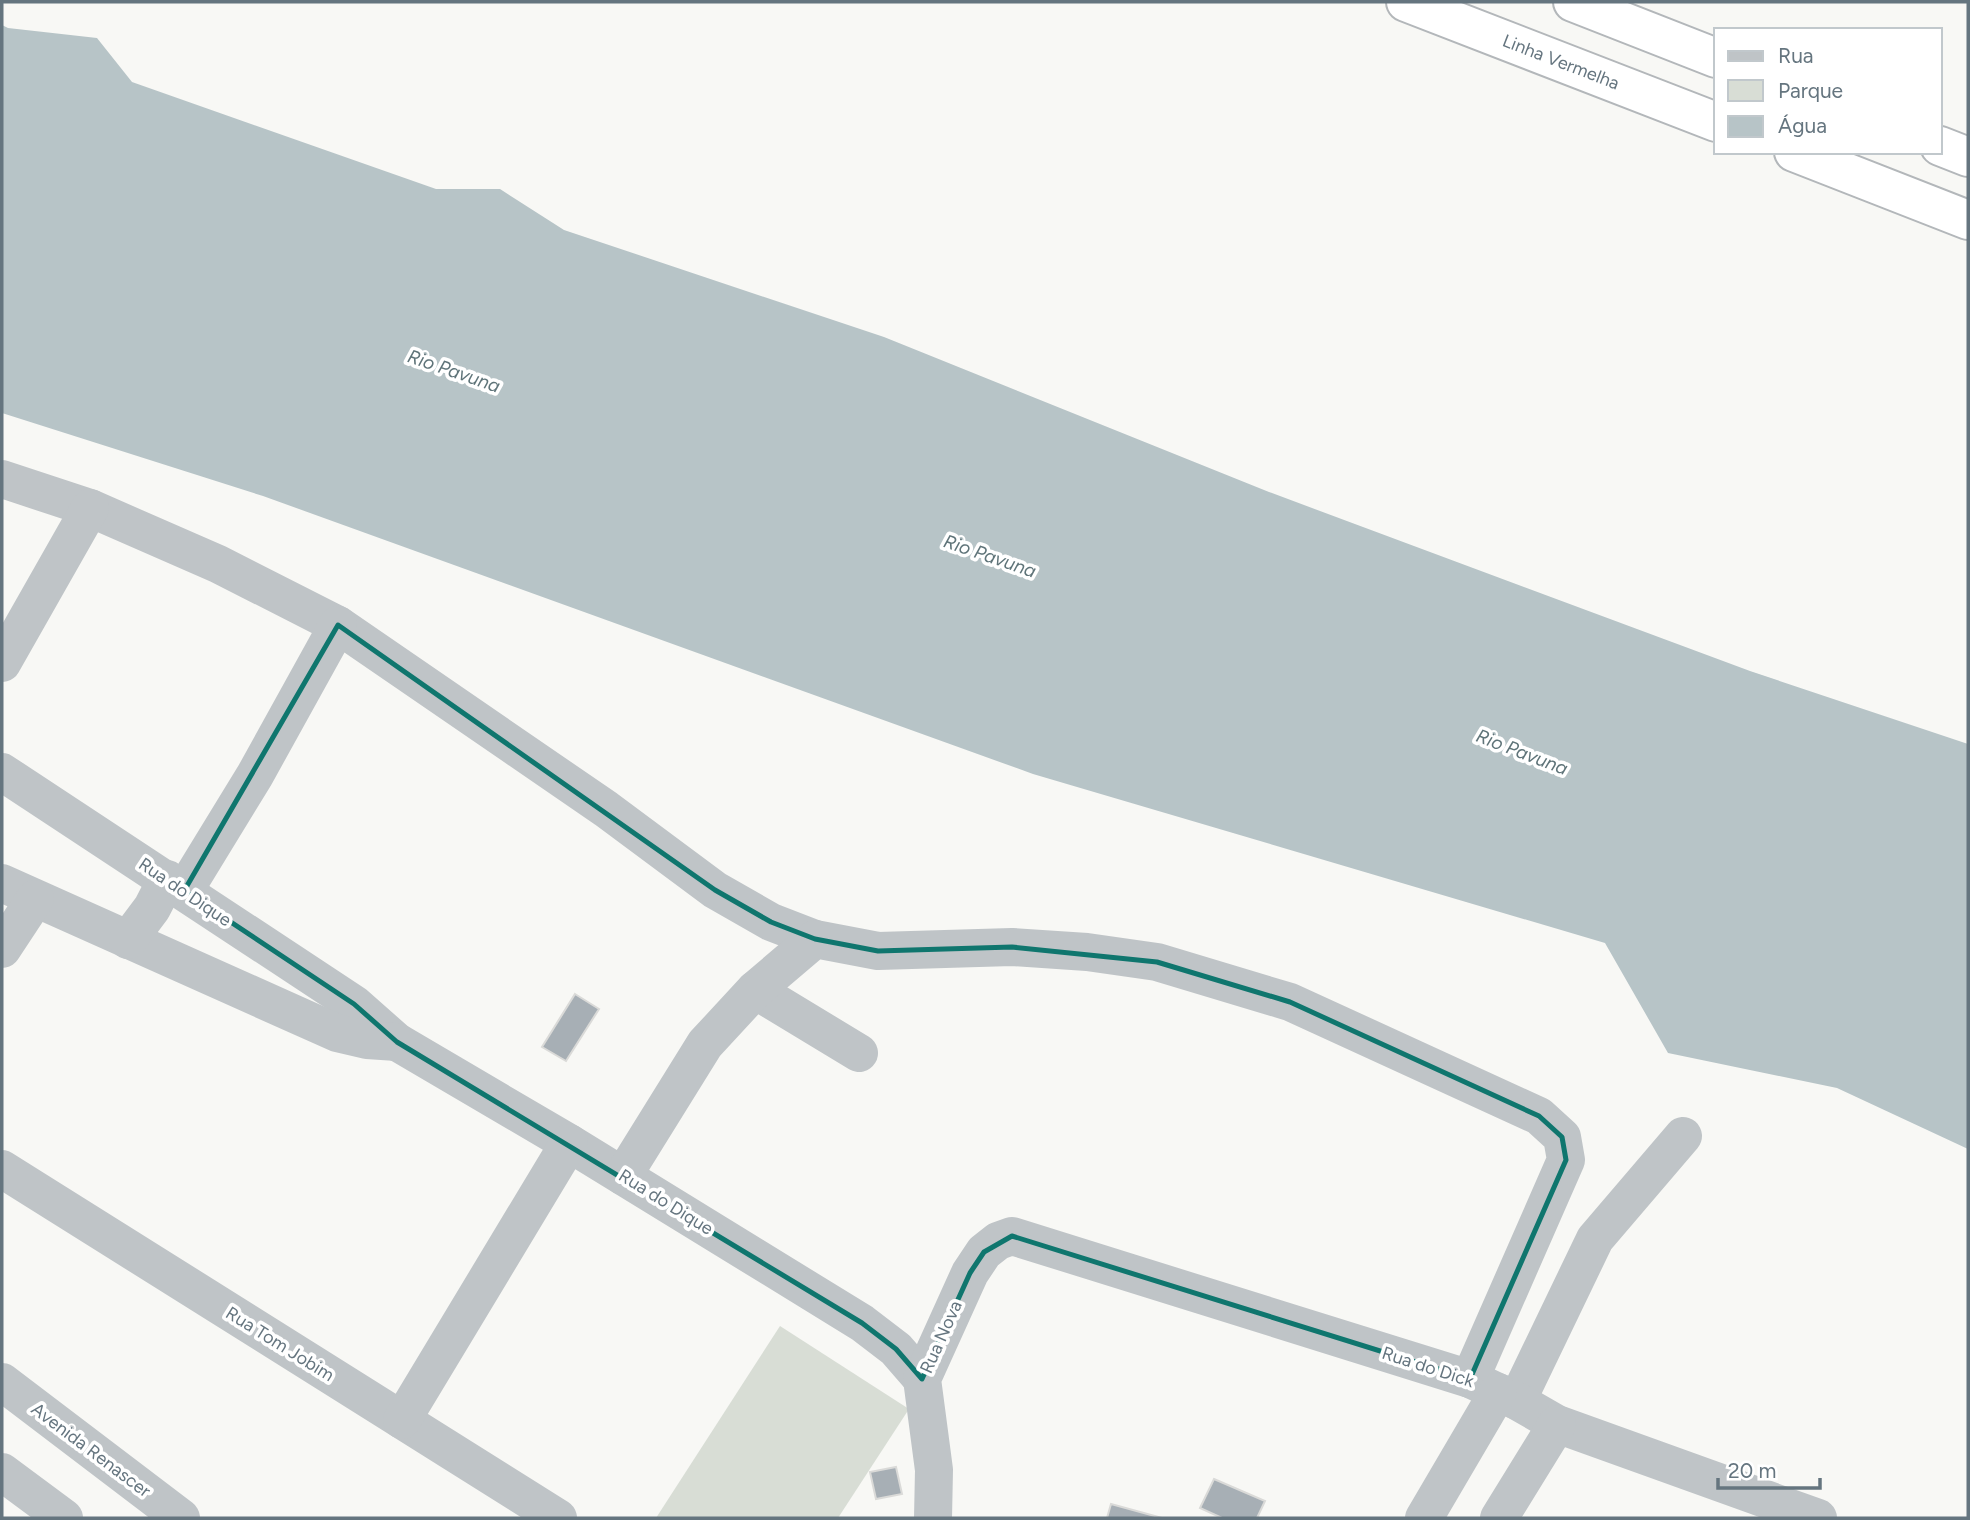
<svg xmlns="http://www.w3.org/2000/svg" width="1970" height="1520" font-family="Figtree,sans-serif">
	<rect width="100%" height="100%" fill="#f8f8f5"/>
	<polygon fill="#d8ddd5" points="780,1326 909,1409 838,1518 656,1518"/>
	<polygon fill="#b7c4c7" points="2,25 8,28 97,38 132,82 436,189 500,189 564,230 884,337 1269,492 1750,671 1968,744 1968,1149 1837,1088 1668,1053 1605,943 1033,774 263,496 2,413"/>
	<g fill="#a7afb5" stroke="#dadad8" stroke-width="2">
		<polygon points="575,994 599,1009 566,1061 542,1047"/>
		<polygon points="896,1467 902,1494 876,1499 870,1472"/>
		<polygon points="1214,1479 1265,1501 1257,1518 1222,1518 1200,1508"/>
		<polygon points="1111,1504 1162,1518 1107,1518"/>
	</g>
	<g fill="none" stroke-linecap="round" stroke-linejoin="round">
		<g stroke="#b3b7ba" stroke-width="42">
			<g id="highway">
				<polyline points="1406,2 1716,122"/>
				<polyline points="1573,2 1716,58"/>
				<polyline points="1940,146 1968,157"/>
				<polyline points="1794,152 1968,220"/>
			</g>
		</g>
		<g stroke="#bfc4c7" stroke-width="38">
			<polyline points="2,479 90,508 218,564 338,625 606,809 715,890 771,922 815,939"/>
			<polyline points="2,663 90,508"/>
			<polyline points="2,772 354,1004 397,1042 569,1143 862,1323 896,1349 922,1379"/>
			<polyline points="2,883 337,1033 367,1040 397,1042"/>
			<polyline points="184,891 255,775 338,625"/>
			<polyline points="128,940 152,908 167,879"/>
			<polyline points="2,949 35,899"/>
			<polyline points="755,990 859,1053"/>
			<polyline points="2,1169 558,1518"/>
			<polyline points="623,1176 705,1044 755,990 815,939 878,951 1012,947 1087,952 1157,962 1290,1002 1539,1116 1562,1137 1566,1160 1470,1379"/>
			<polyline points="2,1382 181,1518"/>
			<polyline points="1517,1401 1595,1239 1683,1136"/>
			<polyline points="402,1420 569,1143"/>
			<polyline points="2,1472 64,1518"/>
			<polyline points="933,1518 934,1470 922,1379 970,1273 984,1252 998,1241 1012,1236 1470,1379 1517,1401 1557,1424 1818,1518"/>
			<polyline points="1424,1518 1498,1392"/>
			<polyline points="1499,1518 1557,1424"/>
		</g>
		<use href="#highway" stroke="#fff" stroke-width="38"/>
	</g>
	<path fill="none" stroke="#0f766e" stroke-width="5" stroke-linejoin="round" d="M338,625L715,890L771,922L815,939L878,951L1012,947L1157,962L1290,1002L1539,1116L1562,1137L1566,1160L1470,1379L1012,1236L984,1252L970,1273L922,1379L896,1349L862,1323L397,1042L354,1004L184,891Z"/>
	<g text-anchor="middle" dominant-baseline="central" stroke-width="7" stroke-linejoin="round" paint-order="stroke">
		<g font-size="18" fill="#65757f" stroke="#fff">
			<text transform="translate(1561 62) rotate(21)">Linha Vermelha</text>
			<text transform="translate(185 892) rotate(34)">Rua do Dique</text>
			<text transform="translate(666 1202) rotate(32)">Rua do Dique</text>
			<text transform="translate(941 1337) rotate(-66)">Rua Nova</text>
			<text transform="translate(280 1344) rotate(32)">Rua Tom Jobim</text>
			<text transform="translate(1428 1367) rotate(18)">Rua do Dick</text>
			<text transform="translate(91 1450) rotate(37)">Avenida Renascer</text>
		</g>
		<g font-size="19" font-style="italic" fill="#5f7479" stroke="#fff">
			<text transform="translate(454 371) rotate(19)">Rio Pavuna</text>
			<text transform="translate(990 556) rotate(19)">Rio Pavuna</text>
			<text transform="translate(1522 752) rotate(21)">Rio Pavuna</text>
		</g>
	</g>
	<rect width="1970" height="1520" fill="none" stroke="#65757f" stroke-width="7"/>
	<rect x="1714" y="28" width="228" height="126" fill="#ffffff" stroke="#c1c8cc" stroke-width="2"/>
	<rect x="1728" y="51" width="35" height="10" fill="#bfc4c7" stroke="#c1c8cc" stroke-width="2"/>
	<text x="1778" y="63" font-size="21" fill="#65757f">Rua</text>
	<rect x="1728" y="80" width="35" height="21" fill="#d8ddd5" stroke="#c1c8cc" stroke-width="2"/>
	<text x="1778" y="98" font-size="21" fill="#65757f">Parque</text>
	<rect x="1728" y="116" width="35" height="21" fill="#b7c4c7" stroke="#c1c8cc" stroke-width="2"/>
	<text x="1778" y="133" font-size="21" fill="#65757f">Água</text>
	<path d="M1718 1478v10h102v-10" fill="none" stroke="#65757f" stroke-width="3.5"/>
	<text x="1728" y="1478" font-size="21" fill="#65757f" stroke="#ffffff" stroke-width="5" paint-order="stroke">20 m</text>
</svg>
